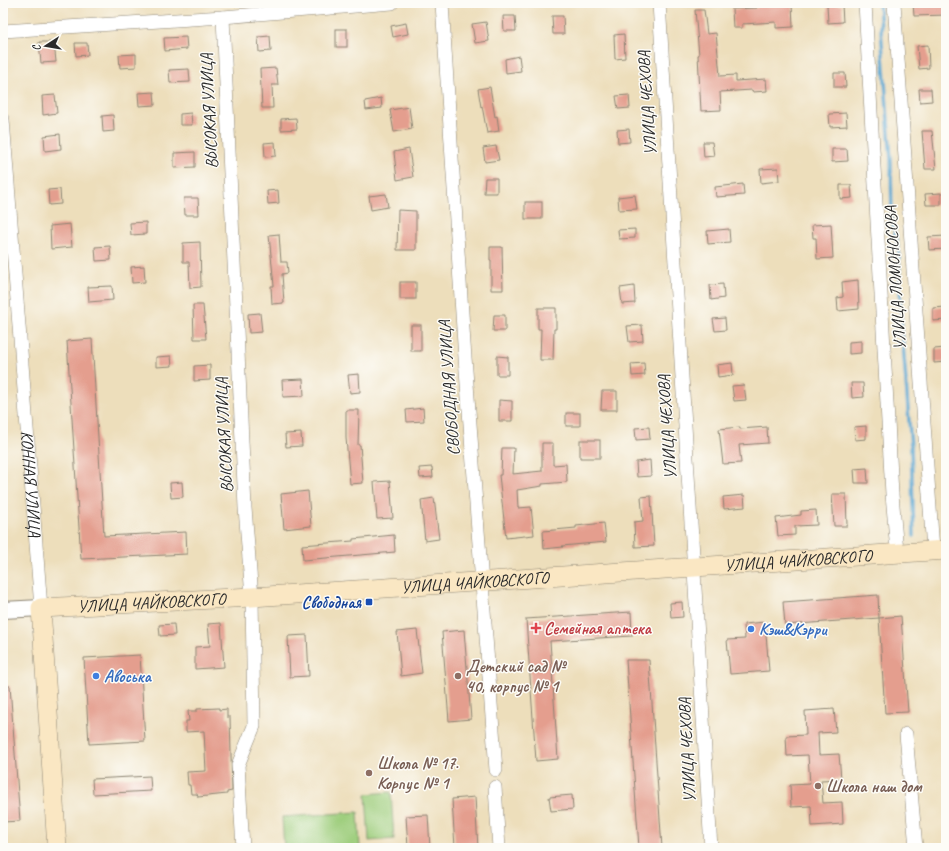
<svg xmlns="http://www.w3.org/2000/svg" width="949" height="851" font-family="Caveat,sans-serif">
	<rect width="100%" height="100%" fill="#fdfcf7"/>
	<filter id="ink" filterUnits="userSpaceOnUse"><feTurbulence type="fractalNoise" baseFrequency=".025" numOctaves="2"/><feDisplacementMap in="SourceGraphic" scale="8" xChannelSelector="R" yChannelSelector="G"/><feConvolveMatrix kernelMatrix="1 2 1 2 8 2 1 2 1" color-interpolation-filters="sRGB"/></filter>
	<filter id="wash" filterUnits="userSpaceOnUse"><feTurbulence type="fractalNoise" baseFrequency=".012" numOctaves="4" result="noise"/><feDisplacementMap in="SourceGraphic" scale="16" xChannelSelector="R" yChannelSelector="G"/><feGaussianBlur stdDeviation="0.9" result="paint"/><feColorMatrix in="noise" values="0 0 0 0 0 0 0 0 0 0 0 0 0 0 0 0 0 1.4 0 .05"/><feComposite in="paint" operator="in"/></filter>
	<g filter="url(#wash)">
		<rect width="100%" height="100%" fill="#eddebb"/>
		<g fill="#9dcd7c" stroke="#647c54">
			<polygon points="391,792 394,839 369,841 366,794"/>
			<polygon points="358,812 360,848 284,848 282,817"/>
		</g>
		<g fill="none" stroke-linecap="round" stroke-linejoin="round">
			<polyline stroke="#55a2ce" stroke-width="3.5" points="879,3 891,160 892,220 899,252 901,318 911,447 914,536"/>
		</g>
		<g id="blocks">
			<g fill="#e49e8e">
				<polygon points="775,3 792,3 793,27 776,28 776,22 742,24 742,28 733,28 732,9 757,8 756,5 775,4"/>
				<polygon points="913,3 946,3 946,15 914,16"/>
				<polygon points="827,5 842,5 843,22 828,23"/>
				<polygon points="695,10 704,10 707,34 716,33 720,76 736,75 736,81 766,79 767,91 753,92 752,90 720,92 721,110 701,111 698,55 699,55"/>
				<polygon points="503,16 515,16 516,31 504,31"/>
				<polygon points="552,16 563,16 564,34 553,34"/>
				<polygon points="486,22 489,41 475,43 472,24"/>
				<polygon points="406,23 408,34 393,37 391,26"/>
				<rect x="336" y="29" width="11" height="18"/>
				<polygon points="624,34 625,58 615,59 614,35"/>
				<polygon points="270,36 271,51 259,52 258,37"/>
				<polygon points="186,37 187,49 165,51 164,38"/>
				<polygon points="39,42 54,42 56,62 41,63"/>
				<polygon points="75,43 87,43 88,55 76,56"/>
				<polygon points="928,45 929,68 919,69 917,46"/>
				<polygon points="136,54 136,67 120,68 119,55"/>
				<polygon points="519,56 521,71 506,73 505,59"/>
				<polygon points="276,68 278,85 272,85 273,108 262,108 260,69"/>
				<polygon points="189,69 190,82 170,83 169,70"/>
				<polygon points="834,73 845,73 846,87 834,87"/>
				<polygon points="490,87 495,117 497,116 499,131 487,133 482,106 481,107 478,89"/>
				<polygon points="919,89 931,89 932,101 920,102"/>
				<polygon points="154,92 155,105 139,106 138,93"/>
				<polygon points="55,95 57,113 43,115 42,96"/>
				<polygon points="629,95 630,108 618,109 616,96"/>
				<polygon points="381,98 382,108 366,110 365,101"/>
				<polygon points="409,107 412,129 394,132 390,110"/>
				<polygon points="191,113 192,125 180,125 180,114"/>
				<polygon points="846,113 847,126 830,127 829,114"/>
				<polygon points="113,115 114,131 103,132 102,116"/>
				<polygon points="296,118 297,129 281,130 281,119"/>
				<polygon points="629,129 630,142 618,143 617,130"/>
				<polygon points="922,131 932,131 936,169 925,169"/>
				<polygon points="60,134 61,149 45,151 44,136"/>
				<polygon points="275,142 276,156 265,157 264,143"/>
				<polygon points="703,142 712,142 714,156 704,157"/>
				<polygon points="496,146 499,160 485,162 483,148"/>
				<polygon points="409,149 413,177 397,180 394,152"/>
				<polygon points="832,149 847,149 848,161 832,162"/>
				<polygon points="195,152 195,167 174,168 174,153"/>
				<polygon points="778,168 779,181 761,183 760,169"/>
				<polygon points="485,178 497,178 497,193 484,193"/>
				<polygon points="743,184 744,195 716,197 715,187"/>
				<polygon points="840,185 851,185 852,198 840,199"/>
				<polygon points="60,189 61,204 49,205 48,190"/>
				<polygon points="278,190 279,203 268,204 267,191"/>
				<polygon points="941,193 941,205 926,205 925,194"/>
				<polygon points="386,194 388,207 371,210 369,196"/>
				<polygon points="635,195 637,209 619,210 618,197"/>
				<polygon points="184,198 198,198 199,215 185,215"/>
				<rect x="525" y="202" width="17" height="17"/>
				<polygon points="398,210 416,211 416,250 397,250"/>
				<polygon points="146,222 146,234 131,235 130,223"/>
				<polygon points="70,224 72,247 51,249 50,226"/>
				<polygon points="831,224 833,258 817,259 816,238 813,238 812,225"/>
				<polygon points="635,229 635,238 619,239 618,230"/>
				<polygon points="729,229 730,242 708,244 707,231"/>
				<polygon points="279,234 281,262 287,262 288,273 282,274 284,303 272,304 271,286 274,286 269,235"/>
				<polygon points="946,236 946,249 929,250 928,237"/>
				<polygon points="200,242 201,287 190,288 189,262 183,262 183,243"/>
				<polygon points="110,246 111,260 96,261 95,247"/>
				<polygon points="490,247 502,247 503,290 491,290 491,260 490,260"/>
				<polygon points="144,266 145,282 132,283 131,267"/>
				<polygon points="858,280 859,309 838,311 837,298 843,297 842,282"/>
				<rect x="400" y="282" width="16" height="17"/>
				<polygon points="723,284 724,298 711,300 710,285"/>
				<polygon points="112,286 113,300 89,302 88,287"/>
				<polygon points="634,286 635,303 622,304 620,288"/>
				<polygon points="193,305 203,305 206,339 194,339"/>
				<polygon points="946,307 946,320 933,321 933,308"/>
				<polygon points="538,308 556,308 556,329 554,329 553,360 540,360 541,329 538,329"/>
				<polygon points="260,313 262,332 249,333 248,314"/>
				<polygon points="494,315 505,315 505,331 493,331"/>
				<polygon points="725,318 726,330 715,331 713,319"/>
				<rect x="411" y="325" width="10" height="26"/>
				<polygon points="642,325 643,341 629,342 627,326"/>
				<polygon points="92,339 104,536 186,532 187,554 81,559 67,341"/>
				<polygon points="861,341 861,353 849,354 849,342"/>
				<polygon points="945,348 946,362 934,363 934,349"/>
				<polygon points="171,356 172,366 156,367 156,357"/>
				<polygon points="497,356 508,357 508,375 497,375"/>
				<polygon points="644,363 645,375 632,376 631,364"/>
				<polygon points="732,363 733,375 718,377 717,365"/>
				<polygon points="210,365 210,380 194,381 194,366"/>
				<polygon points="359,374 360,392 350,393 348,375"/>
				<polygon points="303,379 304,396 283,397 282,380"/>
				<polygon points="851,383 863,383 864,397 852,398"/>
				<polygon points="744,385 746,400 734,401 732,386"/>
				<polygon points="602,391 617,391 617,410 601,410"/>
				<polygon points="499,400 512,401 512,421 499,421"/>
				<polygon points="423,408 424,421 407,422 406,410"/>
				<polygon points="346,410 359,410 358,445 360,445 363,483 350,484 346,438"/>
				<rect x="566" y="413" width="14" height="13"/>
				<polygon points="866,426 866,439 855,440 854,427"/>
				<polygon points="649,427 650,439 636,440 635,428"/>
				<polygon points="740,427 740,429 767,427 768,443 739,445 741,463 723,464 719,429"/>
				<polygon points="301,433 302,446 286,447 285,434"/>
				<rect x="580" y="440" width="20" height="18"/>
				<polygon points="542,443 553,443 553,465 566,464 567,482 542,484 542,486 517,490 518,508 531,507 534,535 506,538 499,475 501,475 502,448 514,448 513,474 542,471"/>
				<polygon points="650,460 651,476 637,477 636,462"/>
				<polygon points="432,467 433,477 420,478 419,468"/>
				<polygon points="867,468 868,483 855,483 854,469"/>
				<polygon points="390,481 393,518 377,519 374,482"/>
				<polygon points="182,482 183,497 171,498 170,483"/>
				<polygon points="308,491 311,526 284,529 281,494"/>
				<polygon points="832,494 846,494 847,526 834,526"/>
				<polygon points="744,495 745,507 724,509 723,497"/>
				<polygon points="651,496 654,546 635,547 634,522 643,521 641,497"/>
				<polygon points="434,498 439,539 425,541 421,500"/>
				<polygon points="816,510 817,525 795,526 795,535 778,536 776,518 801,515 801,511"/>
				<polygon points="604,523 606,542 562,546 563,547 544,549 543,531 576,528 576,526"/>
				<polygon points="394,535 395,552 303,560 302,545 353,541 353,539"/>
				<polygon points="878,595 879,618 785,625 783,602"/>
				<polygon points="682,602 683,617 671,618 670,603"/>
				<polygon points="631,612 632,636 550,641 558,759 536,761 526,619"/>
				<polygon points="901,616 908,712 885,713 879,618"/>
				<polygon points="765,622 769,671 730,674 727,640 745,639 744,624"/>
				<polygon points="221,623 224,667 195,669 195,647 210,646 208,624"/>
				<polygon points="174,624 175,635 160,636 159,625"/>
				<polygon points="417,630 422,673 401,676 397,632"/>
				<polygon points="464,630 471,719 449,721 442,632"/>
				<polygon points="307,635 309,676 290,677 288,636"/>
				<polygon points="140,655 145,741 89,744 84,658"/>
				<polygon points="626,660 649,660 662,848 639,848"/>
				<polygon points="3,686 10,686 20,821 3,822"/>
				<polygon points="219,708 219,710 227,709 227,717 230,717 232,791 227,792 227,794 198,797 197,794 191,794 190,785 188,785 187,772 206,771 204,731 186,732 186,721 189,721 188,711 197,711 197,709"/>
				<polygon points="834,709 836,732 818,733 819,755 839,754 841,779 821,780 823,803 842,802 843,824 812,826 811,806 791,807 790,785 810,784 808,755 787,756 786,736 806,735 805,711"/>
				<polygon points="150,776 151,791 93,794 92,779"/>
				<polygon points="572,795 573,809 551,811 549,797"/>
				<polygon points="475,797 478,848 455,848 452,799"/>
				<polygon points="428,815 430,848 408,848 406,816"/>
			</g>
		</g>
	</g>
	<g filter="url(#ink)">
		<use href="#blocks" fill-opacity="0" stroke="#8c8473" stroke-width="1"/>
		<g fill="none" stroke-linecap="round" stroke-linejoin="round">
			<g stroke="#8c8473" stroke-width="14">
				<g id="minor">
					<polyline points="442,3 464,344 496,770"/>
					<polyline points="659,3 711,848"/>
					<polyline points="865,3 892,494 897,552"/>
					<polyline points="894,3 933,550"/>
					<polyline points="223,17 245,508 252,597 254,726 238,765 243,848"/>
					<polyline points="3,31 223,17 392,3"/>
					<path id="s1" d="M3,120L41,608"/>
					<polyline points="906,734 916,848"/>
					<polyline points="495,787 499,848"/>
				</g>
			</g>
			<g stroke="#8c8473" stroke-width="18">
				<polyline id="tertiary" points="3,610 41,608"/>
			</g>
			<g stroke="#8c8473" stroke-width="20">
				<g id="secondary">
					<path id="s2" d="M57,848L41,608L252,597L946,550"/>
				</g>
			</g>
			<use href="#minor" stroke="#fff" stroke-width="13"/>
			<use href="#tertiary" stroke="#fff" stroke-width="16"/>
			<use href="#secondary" stroke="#fae7c3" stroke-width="19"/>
		</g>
	</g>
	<rect fill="#1a4fb4" stroke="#fdfcf7" stroke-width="1.5" x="365" y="598" width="8" height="8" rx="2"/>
	<path fill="#e0444e" stroke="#fdfcf7" stroke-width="1.5" d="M534 622h4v4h4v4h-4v4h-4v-4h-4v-4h4z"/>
	<g fill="#3f7fe0" stroke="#fdfcf7" stroke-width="1.5">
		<circle cx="751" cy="629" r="4"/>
		<circle cx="96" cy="676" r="4"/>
	</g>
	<g fill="#8d6e63" stroke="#fdfcf7" stroke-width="1.5">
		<circle cx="458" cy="676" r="4"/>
		<circle cx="369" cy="773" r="4"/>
		<circle cx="818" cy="786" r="4"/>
	</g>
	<g text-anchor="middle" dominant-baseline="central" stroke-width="3" stroke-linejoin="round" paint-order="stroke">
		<g font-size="17" fill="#2b2b2b" stroke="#fdfcf7">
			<text transform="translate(647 103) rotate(-94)">УЛИЦА ЧЕХОВА</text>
			<text transform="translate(209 111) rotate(-93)">ВЫСОКАЯ УЛИЦА</text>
			<text transform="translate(895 278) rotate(-94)">УЛИЦА ЛОМОНОСОВА</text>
			<text transform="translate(449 388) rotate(-94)">СВОБОДНАЯ УЛИЦА</text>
			<text transform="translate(667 427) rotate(-94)">УЛИЦА ЧЕХОВА</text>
			<text transform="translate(224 435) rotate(-93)">ВЫСОКАЯ УЛИЦА</text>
			<text stroke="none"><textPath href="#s1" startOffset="365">КОННАЯ УЛИЦА</textPath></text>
			<text stroke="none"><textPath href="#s2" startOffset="999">УЛИЦА ЧАЙКОВСКОГО</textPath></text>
			<text stroke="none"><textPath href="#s2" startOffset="675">УЛИЦА ЧАЙКОВСКОГО</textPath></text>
			<text stroke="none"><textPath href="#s2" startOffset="351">УЛИЦА ЧАЙКОВСКОГО</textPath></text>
			<text transform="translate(687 750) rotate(-93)">УЛИЦА ЧЕХОВА</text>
		</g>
		<g font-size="17" font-weight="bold" fill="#164399" stroke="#fdfcf7" text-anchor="end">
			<text x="361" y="602">Свободная</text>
		</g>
		<g font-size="17" font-weight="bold" fill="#be3a42" stroke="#fdfcf7" text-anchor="start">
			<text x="544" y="628">Семейная аптека</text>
		</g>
		<g font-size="17" font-weight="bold" fill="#366cbe" stroke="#fdfcf7" text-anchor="start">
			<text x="759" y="629">Кэш&amp;Кэрри</text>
			<text x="104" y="676">Авоська</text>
		</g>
		<g font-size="17" font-weight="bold" fill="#785e54" stroke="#fdfcf7" text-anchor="start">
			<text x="466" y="666">Детский сад №<tspan x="466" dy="20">40, корпус № 1</tspan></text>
			<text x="377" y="763">Школа № 17.<tspan x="377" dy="20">Корпус № 1</tspan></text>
			<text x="826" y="786">Школа наш дом</text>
		</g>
	</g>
	<rect width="949" height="851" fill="none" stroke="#fdfcf7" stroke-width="16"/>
	<g transform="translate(46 46) rotate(258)" stroke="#fdfcf7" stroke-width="3" paint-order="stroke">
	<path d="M0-3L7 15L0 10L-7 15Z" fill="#2b2b2b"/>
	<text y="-6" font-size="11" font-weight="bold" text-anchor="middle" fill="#2b2b2b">С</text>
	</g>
</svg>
